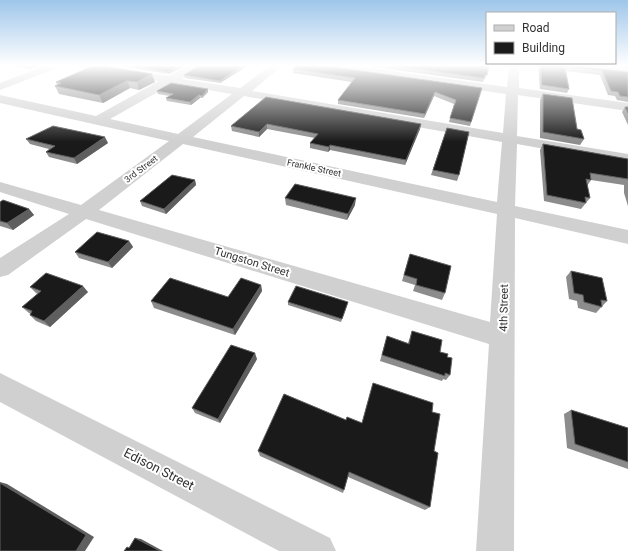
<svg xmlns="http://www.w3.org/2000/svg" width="628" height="551" font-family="Roboto,sans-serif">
	<rect width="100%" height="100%" fill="#fff"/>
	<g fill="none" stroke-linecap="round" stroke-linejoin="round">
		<g fill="#d0d0d0" fill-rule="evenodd">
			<polygon points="47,65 61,65 60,67 0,90 0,83"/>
			<path d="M78,65H101L169,76L189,65H202L181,79L240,88L271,65H283L252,91L503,133L506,94L326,68L321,65H349L507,87L509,65H519V88L628,103V111L518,95L517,136L628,154V164L517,144L515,206L628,230V244L515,218L514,551H476L489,344L86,219L8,275L0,277V258L69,214L0,192V182L81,205L169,141L0,103V95L96,116L159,81L83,68ZM172,84L232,94L178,134L110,119ZM244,96L502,142L497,202L193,137ZM183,144L497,214L490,322L99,210Z"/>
			<polygon points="561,65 594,65 628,69 628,75 566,68"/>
			<polygon points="0,373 330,538 336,551 279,551 0,402"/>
		</g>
	</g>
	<g fill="#8c8c8c">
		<polygon points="7,65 41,65 30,69"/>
		<polygon points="95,65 155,82 139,90 130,88 103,103 59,94 55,86 57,85 56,82"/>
		<polygon points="113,65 186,65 169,74"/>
		<polygon points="200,65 249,65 220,83 185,78 184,75"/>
		<polygon points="360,65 489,65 485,79 484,79 483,82"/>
		<polygon points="538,65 567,65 628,72 628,102 617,100 615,96 608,95 600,75 566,71 569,89 567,93 540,89"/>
		<polygon points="606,65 628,65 628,68"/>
		<polygon points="326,66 482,88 470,126 449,122 454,104 434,96 424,118 338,104 338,100 352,82 293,73 293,69"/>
		<polygon points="157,91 208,92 202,98 200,98 191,105 167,101 166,98 170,96 158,94"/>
		<polygon points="543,94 577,129 584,139 580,145 540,138 540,100"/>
		<polygon points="266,97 421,124 420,129 405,165 330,150 328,152 310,148 310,143 315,138 267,129 259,137 232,131 231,126"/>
		<polygon points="625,107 628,107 628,125 622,112"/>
		<polygon points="447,128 459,175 457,181 431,175"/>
		<polygon points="26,139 108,143 77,164 49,157 46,152 49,149 30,144"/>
		<polygon points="543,144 628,159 628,206 624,193 624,185 591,180 587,186 590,198 581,209 544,201 540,150"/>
		<polygon points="195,180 196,185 166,214 142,206 140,201"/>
		<polygon points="285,198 355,205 347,220 286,205"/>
		<polygon points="0,202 29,209 34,215 13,230 0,226"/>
		<polygon points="129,241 133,247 112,268 79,258 75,252"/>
		<polygon points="410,254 445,293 442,300 413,291 415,285 402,281"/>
		<polygon points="571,271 607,301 596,313 578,308 577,301 569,299 566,277"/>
		<polygon points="261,285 262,291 235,335 154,308 151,301 228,297"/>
		<polygon points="30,287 88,292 50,327 36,321 30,315 31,314 29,313 22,307 38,294 36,293"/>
		<polygon points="288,302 348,302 347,305 341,322 288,305"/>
		<polygon points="412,331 447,357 450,375 446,380 443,379 442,381 380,361 387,336 408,343"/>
		<polygon points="257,359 220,423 195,413 192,408"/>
		<polygon points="571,410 628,428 628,469 567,448 564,414"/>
		<polygon points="432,412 434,451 430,507 425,510 348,477 343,493 260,456 258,451 346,420 362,423"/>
	</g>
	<g fill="#5f5f5f">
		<polygon points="28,65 41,65 30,69"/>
		<polygon points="180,65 186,65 169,74 168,72"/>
		<polygon points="244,65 249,65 220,83 220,81"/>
		<polygon points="152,74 155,82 139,90 137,82"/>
		<polygon points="127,81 130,88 103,103 99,95"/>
		<polygon points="208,89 208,92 202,98 202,96"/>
		<polygon points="435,92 434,96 424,118 425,114"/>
		<polygon points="199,95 200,98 191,105 190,102"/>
		<polygon points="267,124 267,129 259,137 259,132"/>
		<polygon points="421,124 420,129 405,165 406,160"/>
		<polygon points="105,137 108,143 77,164 74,158"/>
		<polygon points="330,145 330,150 328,152 329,147"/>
		<polygon points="195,180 196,185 166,214 164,209"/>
		<polygon points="356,198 355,205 347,220 348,214"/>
		<polygon points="29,209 34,215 13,230 7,223"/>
		<polygon points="129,241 133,247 112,268 108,262"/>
		<polygon points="261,285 262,291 235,335 233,329"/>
		<polygon points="83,286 88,292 50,327 44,321"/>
		<polygon points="255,353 257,359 220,423 218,419"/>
		<polygon points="0,482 7,484 94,537 85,551 76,551 0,483"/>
		<polygon points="135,538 141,539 163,551 160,551"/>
	</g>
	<g fill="#1a1a1a" stroke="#5f5f5f">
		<polygon points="95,65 97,65 152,74 137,82 127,81 99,95 55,86 61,83 56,82"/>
		<polygon points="126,65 180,65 168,72"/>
		<polygon points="200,65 244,65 220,81 184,75"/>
		<polygon points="297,65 325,65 326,66 482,88 471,122 450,118 456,100 435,92 425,114 338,100 355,78 293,69"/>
		<polygon points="387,65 489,65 487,75 485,75 484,78"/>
		<polygon points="540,65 567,65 628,72 628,97 620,96 618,92 611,91 602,71 567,67 565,68 569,89 542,85"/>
		<polygon points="171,83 208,89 202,96 199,95 190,102 166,98 173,94 157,91"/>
		<polygon points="543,94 572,98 577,129 581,130 584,139 543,132"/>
		<polygon points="266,97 421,124 406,160 330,145 329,147 310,143 318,134 267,124 259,132 231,126"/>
		<polygon points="625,107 628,107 628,113"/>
		<polygon points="53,126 105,137 74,158 46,152 55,146 26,139"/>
		<polygon points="447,128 469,132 459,175 433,170"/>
		<polygon points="543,144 628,159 628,179 590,173 591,180 586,179 590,198 585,197 586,203 547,195"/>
		<polygon points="172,175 195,180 164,209 140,201"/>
		<polygon points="295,184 356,198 348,214 285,198"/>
		<polygon points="3,200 29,209 7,223 0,221 0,202"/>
		<polygon points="97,232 129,241 108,262 75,252"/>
		<polygon points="410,254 451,266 445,293 416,285 417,279 404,275"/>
		<polygon points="571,271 602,278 607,301 601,300 602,307 584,302 583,295 574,293"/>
		<polygon points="46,273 83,286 44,321 30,315 32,311 22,307 41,291 30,287"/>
		<polygon points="170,278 228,297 241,278 261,285 233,329 151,301"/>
		<polygon points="296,286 348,302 342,319 288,302"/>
		<polygon points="412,331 442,340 440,352 448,354 447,357 452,358 450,375 445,373 445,376 382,355 387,336 409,344"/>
		<polygon points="231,345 255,353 218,419 192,408"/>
		<polygon points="373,383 433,403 432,412 440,414 434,451 438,453 430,507 349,472 344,490 258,451 284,394 346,420 347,417 362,423"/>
		<polygon points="571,410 628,428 628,462 575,444"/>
		<polygon points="0,483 86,535 76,551 0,551"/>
		<polygon points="135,538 160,551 124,551 127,547 129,548"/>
	</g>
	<linearGradient id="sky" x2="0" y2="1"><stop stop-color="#9ec6ea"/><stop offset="0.46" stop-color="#fff"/><stop offset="1" stop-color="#fff" stop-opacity="0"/></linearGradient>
	<rect width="628" height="142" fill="url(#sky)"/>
	<g text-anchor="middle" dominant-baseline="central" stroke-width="4" stroke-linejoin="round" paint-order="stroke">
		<g font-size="9" fill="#333" stroke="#fff">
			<text transform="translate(314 168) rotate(12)">Frankle Street</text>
			<text transform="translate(141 169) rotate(-37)">3rd Street</text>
		</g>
		<g font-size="11" fill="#333" stroke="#fff">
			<text transform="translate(252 262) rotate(17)">Tungston Street</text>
			<text transform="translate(504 308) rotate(-89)">4th Street</text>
		</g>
		<g font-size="13" fill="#333" stroke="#fff">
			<text transform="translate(159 469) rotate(27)">Edison Street</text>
		</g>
	</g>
	<rect x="486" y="12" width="130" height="52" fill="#ffffff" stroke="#adadad"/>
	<rect x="494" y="25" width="20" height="6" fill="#d0d0d0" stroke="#adadad"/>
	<text x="522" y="32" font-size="12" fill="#333333">Road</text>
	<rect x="494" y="42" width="20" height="12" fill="#1a1a1a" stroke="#adadad"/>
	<text x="522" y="52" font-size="12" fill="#333333">Building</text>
</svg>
